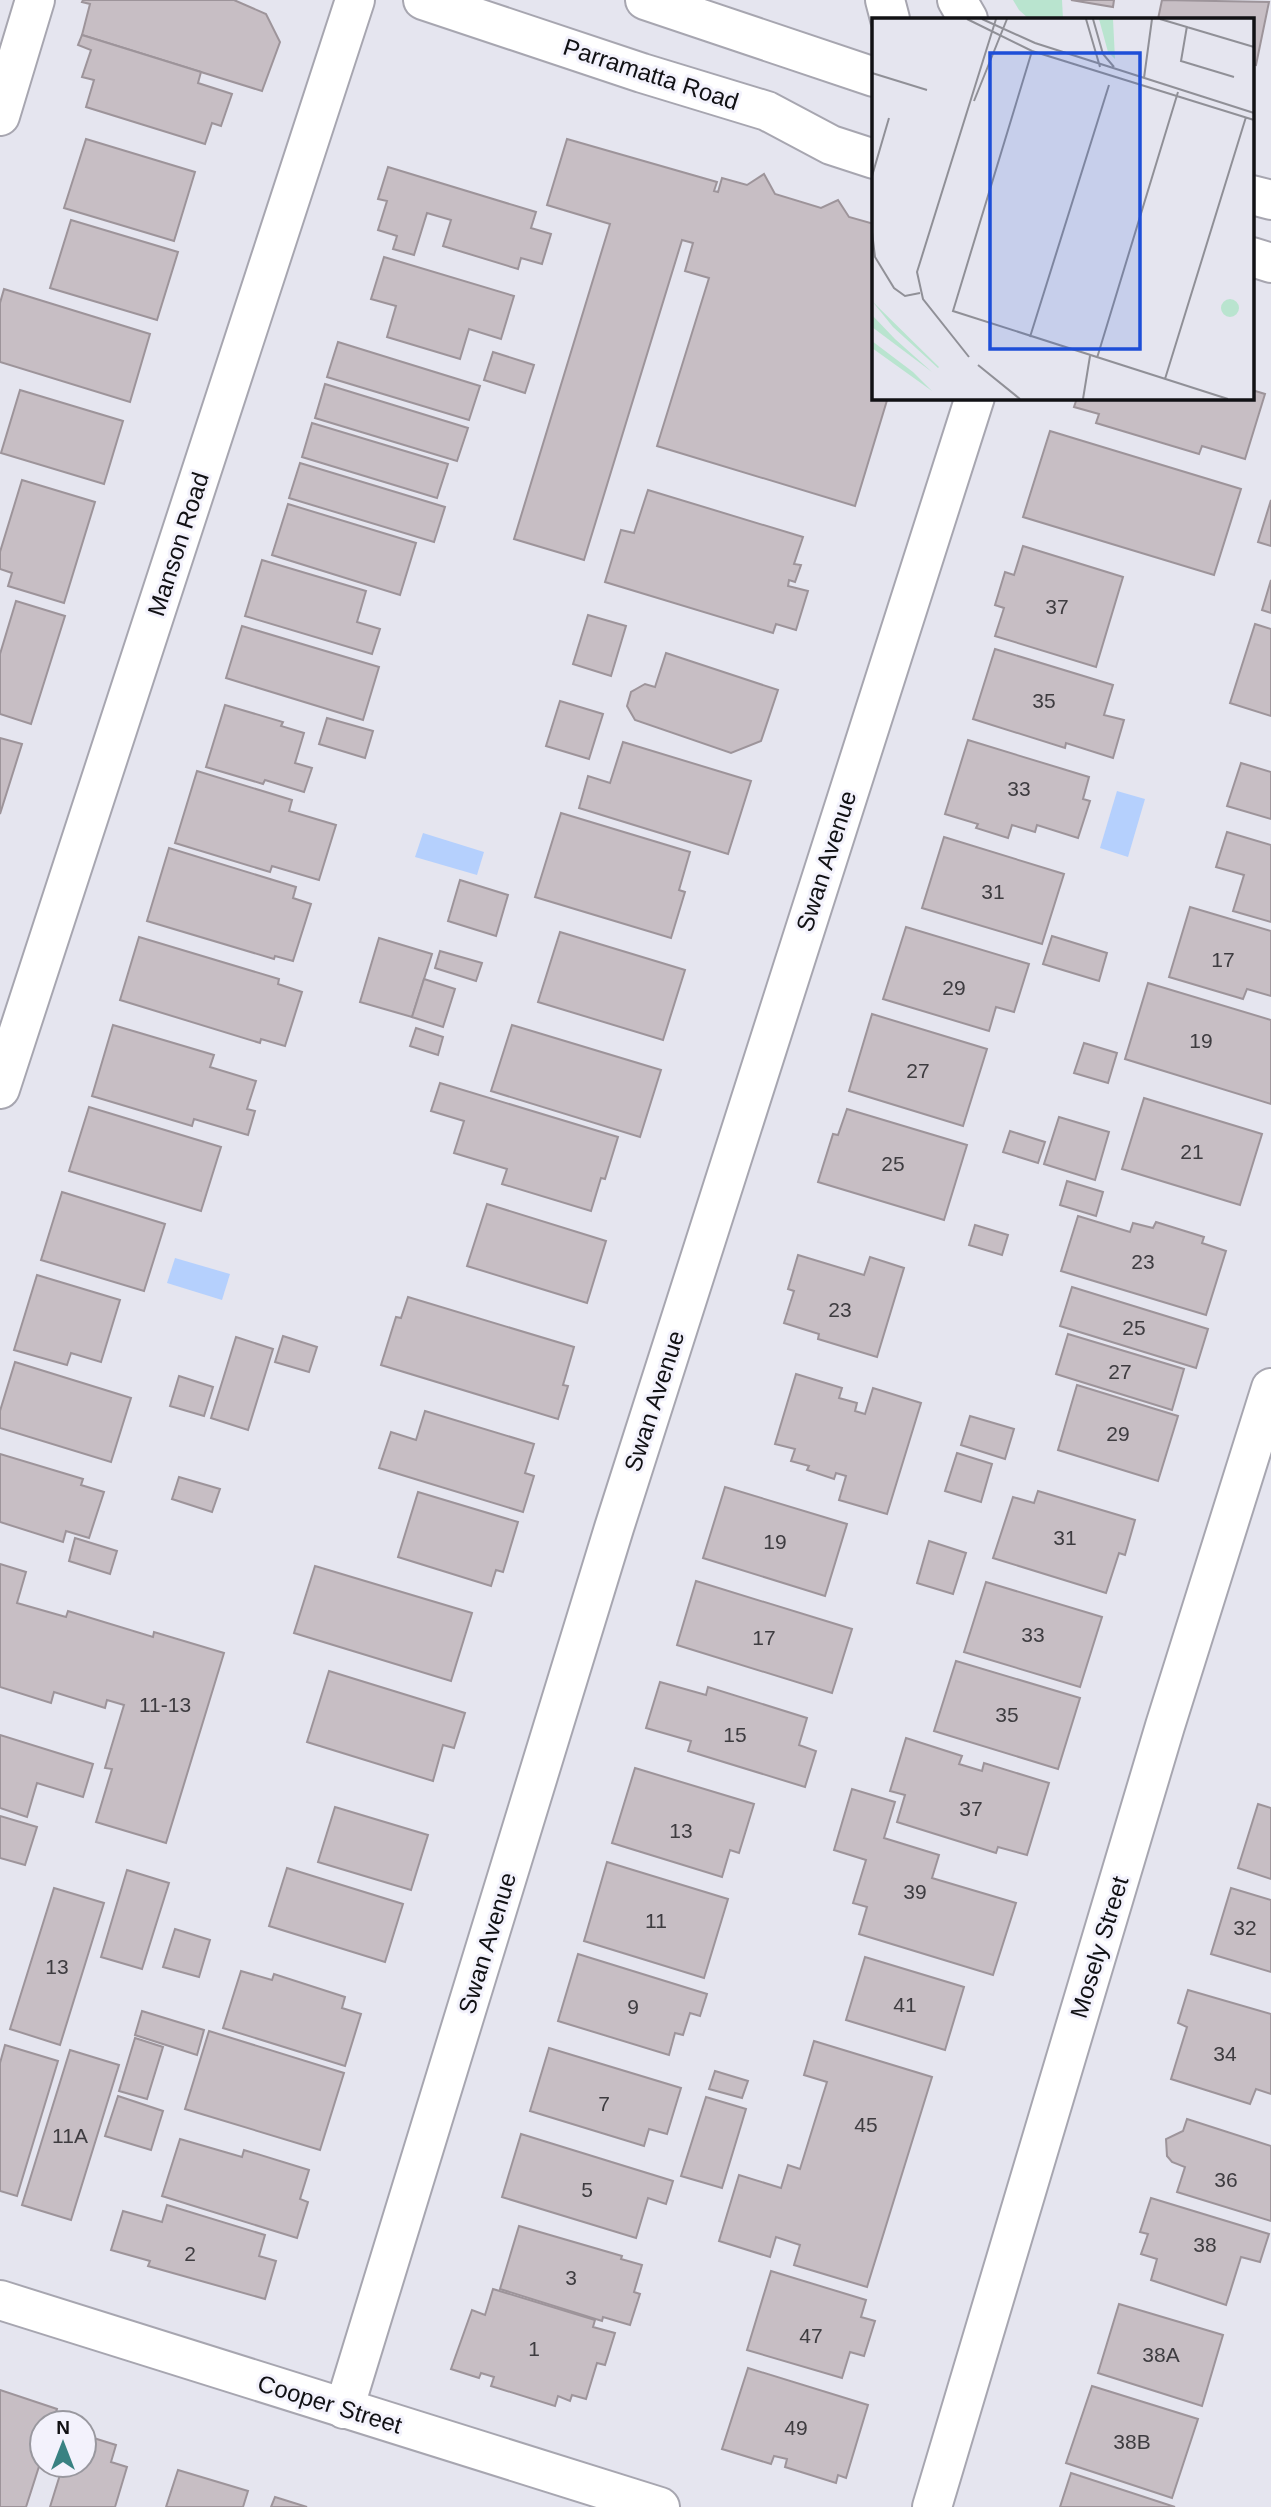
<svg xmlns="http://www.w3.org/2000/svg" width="1271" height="2507" font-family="Helvetica,sans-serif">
	<rect width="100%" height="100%" fill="#e5e5ef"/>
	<polygon fill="#b9e4cf" points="1013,0 1062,0 1063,19 1029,19 1019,10"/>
	<g fill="#b5d0fd">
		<polygon points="1117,791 1145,799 1128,857 1100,848"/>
		<polygon points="423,833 484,852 477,875 415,857"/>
		<polygon points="175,1258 230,1274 222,1300 167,1283"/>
	</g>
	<g fill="#c7bec4" stroke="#9d949a" stroke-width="2">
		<polygon points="83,0 234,0 266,14 280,42 262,91 82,35 90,4 82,2"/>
		<polygon points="1071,0 1114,0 1113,7"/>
		<polygon points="1162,0 1269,2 1256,65 1252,64 1252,19 1158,19"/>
		<polygon points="82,35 201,72 198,83 232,94 221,126 212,123 205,144 86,107 94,80 82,77 91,50 78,45"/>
		<polygon points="86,139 195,172 174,241 64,208"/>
		<polygon points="567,139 717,182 714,191 718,192 722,178 747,185 764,174 775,194 821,208 838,200 849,217 874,224 874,397 888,397 855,506 657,446 709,278 685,271 693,243 682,240 584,560 514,539 610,224 547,205"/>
		<polygon points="388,167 536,212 531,228 551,234 542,264 521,258 518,269 443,246 451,220 427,213 414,255 393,249 397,236 378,230 387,201 378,199"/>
		<polygon points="71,220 178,252 157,320 50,288"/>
		<polygon points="384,257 514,296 501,339 469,329 460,359 387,337 396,306 371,299"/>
		<polygon points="4,289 150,334 130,402 0,362 0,303"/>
		<polygon points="338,342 480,386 469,420 327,377"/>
		<polygon points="493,352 534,365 525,393 484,380"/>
		<polygon points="325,384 468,428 457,461 315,418"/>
		<polygon points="20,390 123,421 104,484 1,453"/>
		<polygon points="1252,390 1265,394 1245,459 1202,446 1199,454 1096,423 1099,414 1074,407 1077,398 1073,397 1252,397"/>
		<polygon points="312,423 448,464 437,498 302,457"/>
		<polygon points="1050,431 1241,489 1214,575 1023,517"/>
		<polygon points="300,463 445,507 434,542 289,498"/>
		<polygon points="22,480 95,502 64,603 8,586 12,573 0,569 0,552"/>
		<polygon points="648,490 803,537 794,564 801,565 795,582 789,580 788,586 808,591 796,630 776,624 773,633 605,582 621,530 634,533"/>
		<polygon points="1271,500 1271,546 1258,542"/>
		<polygon points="288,504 416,543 400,595 272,555"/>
		<polygon points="1023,546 1123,577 1096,667 995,636 1004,608 995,605 1005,572 1014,575"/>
		<polygon points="262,560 366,591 357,622 380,629 372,654 245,616"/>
		<polygon points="1271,580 1271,613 1262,610"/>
		<polygon points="16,601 65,616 31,724 0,714 0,654"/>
		<polygon points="588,615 626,626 611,676 573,664"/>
		<polygon points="1255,624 1271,629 1271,716 1230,703"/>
		<polygon points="242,626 379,667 363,720 226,678"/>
		<polygon points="995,649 1113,685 1104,715 1124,720 1113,758 1066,743 1065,748 973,719"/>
		<polygon points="666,653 778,690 761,741 731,753 635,720 627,706 631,692 645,684 655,687"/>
		<polygon points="560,701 603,714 589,759 546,746"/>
		<polygon points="225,705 283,722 281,726 304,733 295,763 312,768 304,792 265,780 263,784 206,767"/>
		<polygon points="327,718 373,731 365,758 319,744"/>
		<polygon points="0,738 22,744 0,814"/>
		<polygon points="968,740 1089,777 1083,799 1090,801 1078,838 1037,825 1035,832 1012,825 1008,838 976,828 978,824 945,814"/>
		<polygon points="623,742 751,781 728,854 579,808 588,776 610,783"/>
		<polygon points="1241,763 1271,772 1271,819 1227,806"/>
		<polygon points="197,771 292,800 289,811 336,825 319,880 272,866 270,872 175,843"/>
		<polygon points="561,813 690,852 679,890 685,892 671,938 535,897"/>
		<polygon points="1227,832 1271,845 1271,922 1233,911 1244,875 1216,867"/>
		<polygon points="944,837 1064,874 1042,944 922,908"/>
		<polygon points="169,848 296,887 293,898 311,904 293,961 275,956 274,959 147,921"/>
		<polygon points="460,880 508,895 496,936 448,921"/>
		<polygon points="1190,907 1271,931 1271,996 1247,989 1243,999 1169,977"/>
		<polygon points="906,927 1029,964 1014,1012 996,1007 989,1031 883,999"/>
		<polygon points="560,932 685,970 663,1040 538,1002"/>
		<polygon points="1052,936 1107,953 1099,981 1043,964"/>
		<polygon points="139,937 279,979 278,984 302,992 285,1046 261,1039 260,1043 120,1000"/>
		<polygon points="379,938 432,954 412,1017 360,1002"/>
		<polygon points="440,951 482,963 476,981 435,968"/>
		<polygon points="424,979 455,989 443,1027 412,1017"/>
		<polygon points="1148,983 1271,1020 1271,1104 1125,1059"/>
		<polygon points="872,1014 987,1049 963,1126 849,1091"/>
		<polygon points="113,1025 214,1055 210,1067 256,1081 247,1109 255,1111 248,1135 194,1119 192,1126 92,1096"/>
		<polygon points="512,1025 661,1070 640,1137 491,1091"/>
		<polygon points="416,1028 443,1037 438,1055 410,1046"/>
		<polygon points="1084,1043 1117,1053 1108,1083 1074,1073"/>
		<polygon points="440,1083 618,1137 605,1179 601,1178 591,1211 502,1184 507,1169 454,1153 464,1121 431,1111"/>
		<polygon points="1144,1098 1262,1134 1240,1205 1122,1169"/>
		<polygon points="89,1107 221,1147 201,1211 69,1171"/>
		<polygon points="847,1109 967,1145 944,1220 818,1182 833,1134 838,1135"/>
		<polygon points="1059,1117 1109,1132 1095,1180 1044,1164"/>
		<polygon points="1010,1131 1045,1142 1038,1163 1003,1152"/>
		<polygon points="1067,1181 1103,1192 1096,1216 1060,1205"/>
		<polygon points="62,1192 165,1224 144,1291 41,1260"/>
		<polygon points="487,1204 606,1241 587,1303 467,1266"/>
		<polygon points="1078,1216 1130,1232 1133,1223 1153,1228 1156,1222 1204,1237 1202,1243 1226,1251 1206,1315 1061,1271"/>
		<polygon points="975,1225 1008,1235 1002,1255 969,1245"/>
		<polygon points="798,1255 864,1275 870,1257 904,1268 877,1357 818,1339 819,1334 784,1323 794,1291 788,1289"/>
		<polygon points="37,1275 120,1300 101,1362 71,1353 67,1365 14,1350"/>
		<polygon points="1072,1287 1208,1329 1196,1368 1060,1326"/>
		<polygon points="408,1297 574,1347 563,1385 568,1386 558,1419 381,1365 396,1317 401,1318"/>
		<polygon points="1068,1334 1184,1369 1172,1410 1056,1374"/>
		<polygon points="283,1336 317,1347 309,1372 275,1362"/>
		<polygon points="236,1337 273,1349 248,1430 211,1418"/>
		<polygon points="15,1362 131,1398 111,1462 0,1428 0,1411"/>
		<polygon points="796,1374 842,1388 839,1398 857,1403 855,1411 865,1414 873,1388 921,1403 887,1514 839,1500 846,1476 836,1473 834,1479 807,1470 809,1466 791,1461 795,1449 775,1444"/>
		<polygon points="179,1376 213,1387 204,1416 170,1406"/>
		<polygon points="1077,1385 1178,1416 1158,1481 1058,1450"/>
		<polygon points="425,1411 534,1444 525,1473 534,1476 523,1512 379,1468 391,1432 416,1440"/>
		<polygon points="970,1416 1014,1429 1005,1459 961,1445"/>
		<polygon points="957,1453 992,1464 981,1502 945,1491"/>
		<polygon points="0,1454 83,1479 81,1485 104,1492 89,1538 66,1531 63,1542 0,1522"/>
		<polygon points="179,1477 220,1489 212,1512 172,1499"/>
		<polygon points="725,1487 847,1524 825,1596 703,1558"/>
		<polygon points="1038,1491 1135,1520 1125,1555 1119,1553 1106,1593 993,1558 1013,1497 1034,1503"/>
		<polygon points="418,1492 518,1522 503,1572 496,1570 491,1586 398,1557"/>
		<polygon points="75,1538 117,1551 110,1574 69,1561"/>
		<polygon points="929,1541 966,1553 953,1594 917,1583"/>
		<polygon points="0,1564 26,1572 17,1603 66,1617 68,1611 153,1637 154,1632 224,1653 166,1843 96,1822 112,1769 105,1768 124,1705 107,1700 105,1708 54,1692 51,1703 0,1687"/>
		<polygon points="315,1566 472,1613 451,1681 294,1633"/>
		<polygon points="696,1581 852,1629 832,1693 677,1645"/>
		<polygon points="986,1582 1102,1617 1080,1687 964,1652"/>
		<polygon points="956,1661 1080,1698 1058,1769 934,1731"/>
		<polygon points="329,1671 465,1713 454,1748 443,1745 433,1781 307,1742"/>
		<polygon points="660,1682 706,1695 708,1687 807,1718 799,1745 816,1751 805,1787 688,1751 691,1741 646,1728"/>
		<polygon points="0,1735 93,1764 83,1797 37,1783 27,1817 0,1808"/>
		<polygon points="906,1738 962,1756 959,1764 982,1771 984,1763 1049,1783 1027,1855 998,1847 996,1853 897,1822 905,1795 890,1791"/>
		<polygon points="635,1768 754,1804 739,1853 730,1850 722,1877 612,1843"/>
		<polygon points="852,1789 895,1802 884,1838 939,1855 932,1878 1016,1903 993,1975 859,1934 867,1907 853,1903 866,1860 834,1850"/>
		<polygon points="1258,1804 1271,1808 1271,1879 1238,1868"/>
		<polygon points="335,1807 428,1835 411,1890 318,1862"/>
		<polygon points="0,1816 37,1827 25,1865 0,1858"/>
		<polygon points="607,1862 728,1899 704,1978 584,1941"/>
		<polygon points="287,1868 403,1904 385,1962 269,1926"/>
		<polygon points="127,1870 169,1883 142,1969 101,1957"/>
		<polygon points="54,1888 104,1903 60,2045 10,2029"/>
		<polygon points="1231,1888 1271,1900 1271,1972 1211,1954"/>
		<polygon points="175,1929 210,1940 199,1977 163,1967"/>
		<polygon points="578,1954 707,1994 700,2016 690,2013 683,2035 675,2033 669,2055 558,2021"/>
		<polygon points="865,1957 964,1987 945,2050 846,2020"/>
		<polygon points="241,1971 272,1980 274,1974 345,1997 342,2008 361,2014 345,2066 223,2028"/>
		<polygon points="1188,1990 1271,2014 1271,2094 1256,2089 1250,2104 1171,2079 1187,2027 1178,2023"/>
		<polygon points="142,2011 204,2030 197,2055 135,2035"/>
		<polygon points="209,2031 344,2073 320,2150 185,2109"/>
		<polygon points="135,2038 163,2047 147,2099 119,2091"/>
		<polygon points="814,2041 932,2077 867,2287 794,2265 800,2245 776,2237 770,2257 719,2241 739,2175 781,2188 788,2165 800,2169 827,2082 804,2075"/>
		<polygon points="5,2045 58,2061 17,2196 0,2191 0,2063"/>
		<polygon points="549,2048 681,2088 667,2134 649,2129 644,2146 530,2111"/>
		<polygon points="70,2050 119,2065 71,2220 22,2205"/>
		<polygon points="715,2071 748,2081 742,2098 709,2089"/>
		<polygon points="118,2096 163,2111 151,2150 105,2136"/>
		<polygon points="706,2097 746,2109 722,2188 681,2176"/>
		<polygon points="1187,2119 1271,2146 1271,2221 1177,2192 1185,2167 1172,2162 1167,2156 1166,2139 1183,2131"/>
		<polygon points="521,2134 673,2181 666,2204 648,2198 636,2238 502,2197"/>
		<polygon points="180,2139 242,2157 244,2150 309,2170 300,2199 308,2202 297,2238 162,2196"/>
		<polygon points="1151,2198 1269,2234 1260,2262 1241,2257 1226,2305 1151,2280 1157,2259 1141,2254 1148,2234 1140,2232"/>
		<polygon points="167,2205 265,2235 259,2256 276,2261 265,2299 148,2266 150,2261 111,2250 123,2211 162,2222"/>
		<polygon points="519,2226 622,2256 621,2259 642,2265 634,2292 640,2294 630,2325 603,2317 602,2321 500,2289"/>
		<polygon points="771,2271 866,2300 861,2317 875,2321 864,2356 850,2352 842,2378 747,2350"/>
		<polygon points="493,2289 595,2320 593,2327 615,2333 605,2365 597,2363 586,2399 572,2395 570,2401 558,2396 555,2406 491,2386 494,2377 481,2373 479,2378 451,2369 472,2310 485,2315"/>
		<polygon points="1119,2304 1223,2335 1202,2406 1098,2373"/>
		<polygon points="748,2368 868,2405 846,2478 838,2475 836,2483 785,2467 787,2459 774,2456 771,2464 722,2449"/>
		<polygon points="1092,2386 1198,2419 1172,2498 1066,2463"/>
		<polygon points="0,2390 57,2409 53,2423 42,2423 42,2457 26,2507 0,2507"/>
		<polygon points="84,2435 116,2445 111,2462 127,2467 115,2507 50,2507 63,2465 84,2465"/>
		<polygon points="178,2470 248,2491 243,2507 166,2507"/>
		<polygon points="1071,2473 1175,2507 1060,2507"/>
		<polygon points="275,2497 307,2507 271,2507"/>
	</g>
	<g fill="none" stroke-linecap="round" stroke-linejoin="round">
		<g stroke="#a7a6b0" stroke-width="42">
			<g id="minor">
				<polyline points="0,1089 355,0"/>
				<polyline points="0,2300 660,2507"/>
				<polyline points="344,2409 614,1528 975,397"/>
				<polyline points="932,2507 1165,1726 1271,1388"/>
			</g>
		</g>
		<g stroke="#a7a6b0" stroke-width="42">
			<polyline id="major" points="0,116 35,0"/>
		</g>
		<g stroke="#a7a6b0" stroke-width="42">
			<g id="highway">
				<polyline points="423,0 642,73 767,111 831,145 874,159"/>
				<polyline points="645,0 874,77"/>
				<polyline points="885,0 890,19"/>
				<polyline points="957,0 968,19"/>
				<polyline points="1252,195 1271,200"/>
				<polyline points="1252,257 1271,263"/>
			</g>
		</g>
		<use href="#minor" stroke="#fff" stroke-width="38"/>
		<use href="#major" stroke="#fff" stroke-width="38"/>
		<use href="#highway" stroke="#fff" stroke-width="38"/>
	</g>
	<g text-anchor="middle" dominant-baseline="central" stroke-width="6" stroke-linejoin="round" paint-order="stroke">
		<g font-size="21" fill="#3e3c40">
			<text x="1057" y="606">37</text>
			<text x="1044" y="700">35</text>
			<text x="1019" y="788">33</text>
			<text x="993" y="891">31</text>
			<text x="1223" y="959">17</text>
			<text x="954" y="987">29</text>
			<text x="1201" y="1040">19</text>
			<text x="918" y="1070">27</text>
			<text x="1192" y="1151">21</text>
			<text x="893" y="1163">25</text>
			<text x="1143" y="1261">23</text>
			<text x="840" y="1309">23</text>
			<text x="1134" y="1327">25</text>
			<text x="1120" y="1371">27</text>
			<text x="1118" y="1433">29</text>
			<text x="1065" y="1537">31</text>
			<text x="775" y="1541">19</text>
			<text x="1033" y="1634">33</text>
			<text x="764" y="1637">17</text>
			<text x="165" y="1704">11-13</text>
			<text x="1007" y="1714">35</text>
			<text x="735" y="1734">15</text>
			<text x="971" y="1808">37</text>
			<text x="681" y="1830">13</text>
			<text x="915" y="1891">39</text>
			<text x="656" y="1920">11</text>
			<text x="1245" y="1927">32</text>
			<text x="57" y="1966">13</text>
			<text x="905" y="2004">41</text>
			<text x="633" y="2006">9</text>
			<text x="1225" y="2053">34</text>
			<text x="604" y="2103">7</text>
			<text x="866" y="2124">45</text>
			<text x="70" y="2135">11A</text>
			<text x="1226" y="2179">36</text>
			<text x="587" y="2189">5</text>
			<text x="1205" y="2244">38</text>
			<text x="190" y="2253">2</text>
			<text x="571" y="2277">3</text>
			<text x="811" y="2335">47</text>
			<text x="534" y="2348">1</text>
			<text x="1161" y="2354">38A</text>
			<text x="796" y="2427">49</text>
			<text x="1132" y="2441">38B</text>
		</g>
		<g font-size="24" fill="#111114" stroke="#f3f2fc">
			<text transform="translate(651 74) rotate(18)">Parramatta Road</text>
			<text transform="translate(178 544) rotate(-72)">Manson Road</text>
			<text transform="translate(826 861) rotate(-72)">Swan Avenue</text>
			<text transform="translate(654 1401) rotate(-72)">Swan Avenue</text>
			<text transform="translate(487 1943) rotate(-73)">Swan Avenue</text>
			<text transform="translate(1099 1947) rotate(-73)">Mosely Street</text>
			<text transform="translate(330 2404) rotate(17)">Cooper Street</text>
		</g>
	</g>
	<g transform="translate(872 18)">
		<rect width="382" height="382" fill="#e5e5ef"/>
		<path d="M227,1H241L243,41L236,34ZM349 290a9 9 0 1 1 18 0a9 9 0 1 1-18 0ZM0,283L67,349L66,350L21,309ZM0,297L23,321L60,354L0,309ZM0,323L41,354L60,373L0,330Z" fill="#b9e4cf"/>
		<path fill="none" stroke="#909097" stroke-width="2" d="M95,1L160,33L382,102M110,1L163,25L382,95M214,1L228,49M221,1L231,36L242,49M288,1L382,29M315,8L309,43L362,59M160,33L81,293L356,381M0,55L55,72M272,60L280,1M102,83L135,1M0,158L17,100M0,214L3,239L22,270L33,278L48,275M158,319L237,67M97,339L51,281L45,254L124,1M225,340L306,74M106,347L148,381M293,361L374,99M211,381L218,338"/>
		<path fill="#1d4ed8" fill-opacity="0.15" stroke="#1d4ed8" stroke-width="3.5" d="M118,35H268V331H118Z"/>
		<rect width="382" height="382" fill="none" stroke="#111114" stroke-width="3.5"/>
	</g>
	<g transform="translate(63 2444)"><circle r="33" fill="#f3f2fc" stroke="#99989f" stroke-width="2"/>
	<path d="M0-5L12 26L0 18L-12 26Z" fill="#398282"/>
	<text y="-10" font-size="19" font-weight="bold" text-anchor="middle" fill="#111114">N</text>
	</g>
</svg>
